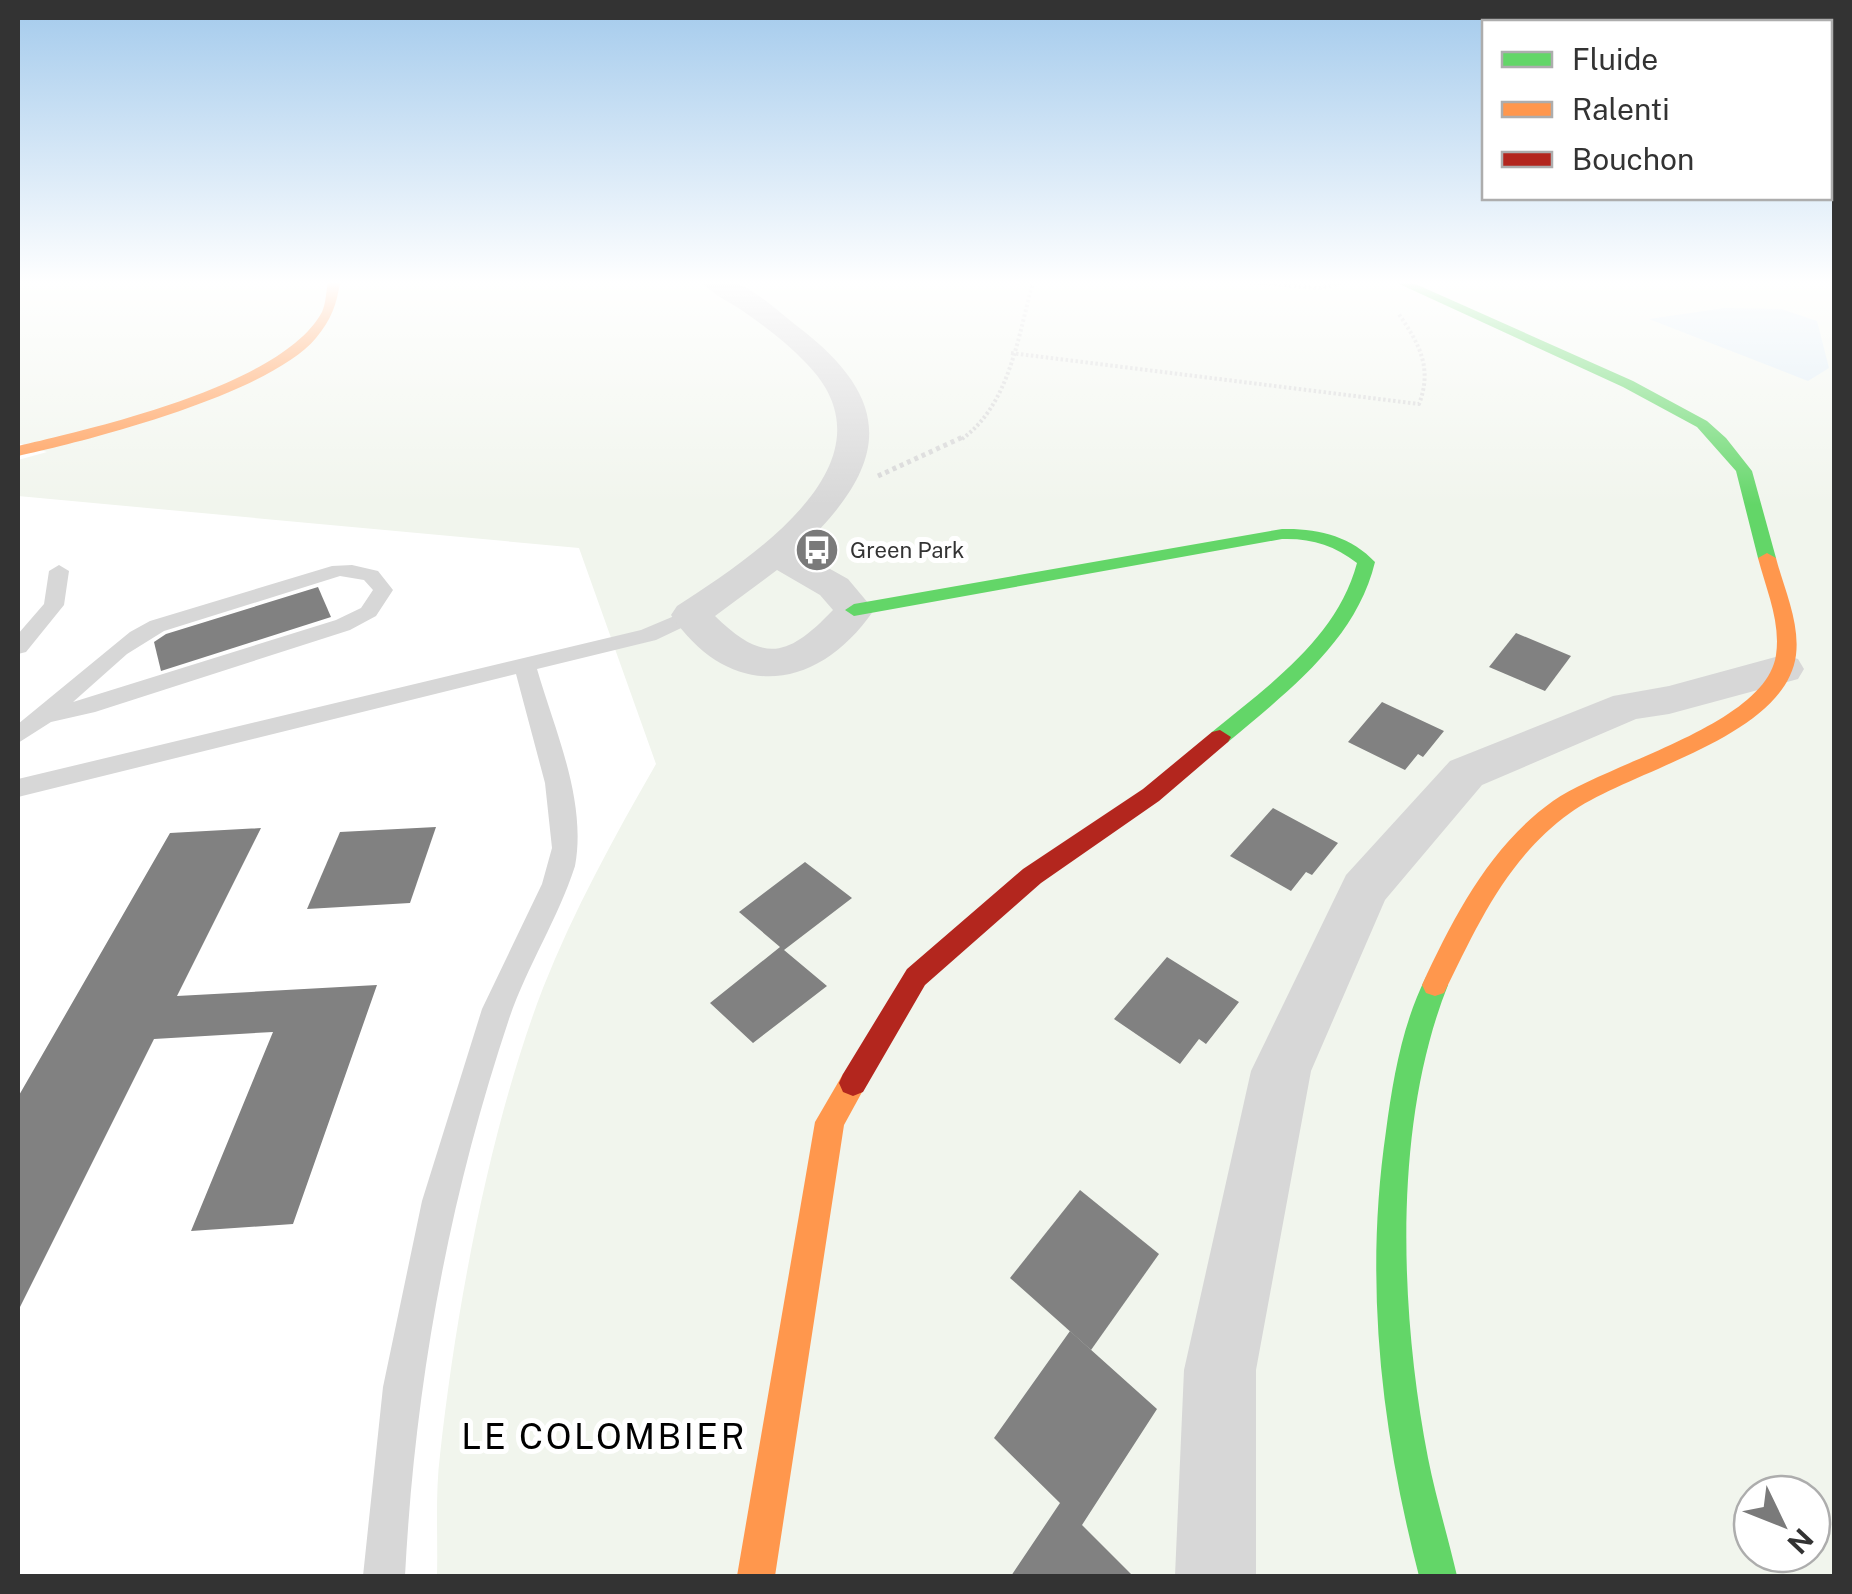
<svg xmlns="http://www.w3.org/2000/svg" width="1852" height="1594" font-family="'Public Sans',sans-serif">
	<rect width="100%" height="100%" fill="#fff"/>
	<path fill="#f1f5ed" fill-rule="evenodd" d="M18,282H1834V1576H437C438,1536 435,1495 440,1455C456,1308 490,1126 543,988C574,910 614,837 656,764L579,548L18,496V460L47,452L18,443ZM1752,1494H1812V1554H1752Z"/>
	<polygon fill="#ddebf3" points="1725,308 1781,309 1817,321 1829,368 1808,381 1649,319"/>
	<g fill="#818181">
		<polygon points="318,587 331,617 161,671 154,642 166,634"/>
		<polygon points="1516,633 1571,656 1545,691 1489,667"/>
		<polygon points="1382,702 1444,731 1423,757 1418,754 1405,770 1348,742"/>
		<polygon points="1273,808 1338,843 1312,875 1306,872 1291,891 1230,856"/>
		<polygon points="436,827 410,903 307,909 340,832"/>
		<polygon points="261,828 177,996 377,985 293,1224 191,1231 273,1032 154,1039 18,1311 18,1097 170,833"/>
		<polygon points="805,862 852,898 784,950 827,986 753,1043 710,1003 780,947 739,912"/>
		<polygon points="1167,957 1239,1002 1206,1044 1199,1039 1180,1064 1114,1019"/>
		<polygon points="1080,1190 1159,1254 1091,1350 1010,1278"/>
		<polygon points="1070,1331 1157,1409 1082,1525 1133,1576 1011,1576 1060,1503 994,1438"/>
	</g>
	<g fill="none" stroke-linecap="round" stroke-linejoin="round">
		<g stroke="#d6d6d6" stroke-width="4" stroke-dasharray="2.5 2.5" stroke-linecap="butt">
			<polyline points="1249,282 1319,288 1346,282"/>
			<path d="M1011,353L1419,404C1433,368 1419,343 1398,313"/>
			<path d="M962,439C1010,404 1018,336 1033,282"/>
		</g>
		<polyline stroke="#d6d6d6" stroke-width="5" stroke-dasharray="4 4" stroke-linecap="butt" points="878,476 965,436"/>
		<g fill="#d7d7d7" fill-rule="evenodd">
			<polygon points="59,565 69,571 64,605 26,652 18,654 18,634 44,604 49,571"/>
			<path d="M352,565L378,571L393,590L376,616L350,630L95,712L51,722L18,743V724L130,632L150,621L332,566ZM340,576L364,580L373,590L361,608L336,620L73,702L127,654L164,631Z"/>
			<path d="M691,609L698,610L701,615L698,620L656,640L537,669C555,731 587,801 575,866C558,919 527,966 509,1019C448,1201 415,1385 405,1576H363L383,1387L422,1201L482,1009L542,884L552,848L545,783L516,674L18,797V779L641,630Z"/>
		</g>
		<g fill="#d7d7d7" fill-rule="evenodd">
			<path d="M702,282C711,282 725,280 733,282C755,289 779,312 797,326C900,404 886,468 798,551L848,579L874,610C817,693 730,702 671,615L677,606C753,557 902,460 806,363C786,342 763,325 740,309C727,301 712,294 702,282ZM777,570L820,595L833,610C788,657 764,664 715,616Z"/>
			<polygon points="1783,655 1798,659 1804,669 1798,679 1669,714 1636,719 1482,785 1385,900 1311,1071 1256,1370 1256,1576 1175,1576 1184,1370 1251,1071 1346,875 1450,761 1613,696 1669,686"/>
		</g>
		<g fill="#63d668" fill-rule="evenodd">
			<polygon points="1395,282 1411,282 1633,381 1707,421 1726,438 1752,471 1776,558 1773,562 1761,562 1758,558 1736,471 1697,427 1623,387"/>
			<path d="M1282,529C1317,528 1351,536 1375,562C1356,641 1287,692 1228,742L1220,744L1209,737L1212,732C1269,685 1337,638 1357,563C1334,545 1311,538 1282,539L854,616L845,610L854,604Z"/>
			<path d="M1435,974L1444,977L1448,985C1392,1125 1400,1313 1428,1458C1436,1498 1448,1537 1457,1576H1419C1381,1429 1364,1282 1386,1131C1393,1079 1402,1025 1426,977Z"/>
		</g>
		<g fill="#ff974d" fill-rule="evenodd">
			<path d="M328,282H340C337,304 331,320 316,338C269,394 91,440 18,456V446C95,428 283,385 322,312C326,303 326,292 328,282Z"/>
			<path d="M1767,553L1776,558C1784,589 1800,622 1796,655C1785,738 1629,770 1570,813C1507,858 1477,926 1444,993L1435,996L1426,993L1422,985C1454,916 1490,846 1553,801C1607,763 1766,725 1776,655C1781,622 1766,589 1758,558Z"/>
			<polygon points="853,1070 863,1074 867,1083 844,1125 775,1576 737,1576 815,1122 843,1074"/>
		</g>
		<polygon fill="#b3261e" fill-rule="evenodd" points="1220,730 1231,737 1228,742 1159,801 1041,883 925,985 863,1092 853,1096 843,1092 839,1083 843,1074 907,969 1023,869 1143,789 1212,732"/>
	</g>
	<linearGradient id="sky" x2="0" y2="1"><stop stop-color="#a3caec"/><stop offset="0.56" stop-color="#fff"/><stop offset="1" stop-color="#fff" stop-opacity="0"/></linearGradient>
	<rect width="1852" height="505" fill="url(#sky)"/>
	<defs>
		<g id="bus-disc" transform="scale(2.25)"><circle r="9.5" fill="#7a7a7a" stroke="#fff"/><path d="M-5-6H5V4H4V6H2V4H-2V6H-4V4H-5ZM-3.5-4V0h7V-4ZM-3.5 1.2v1.5H-2V1.2ZM2 1.2v1.5H3.5V1.2Z" fill="#fff"/></g>
	</defs>
	<g fill-rule="evenodd">
		<use href="#bus-disc" x="817" y="550"/>
	</g>
	<g text-anchor="middle" dominant-baseline="central" stroke-width="10" stroke-linejoin="round" paint-order="stroke">
		<g font-size="22" fill="#333" stroke="#fff" text-anchor="start">
			<text x="850" y="550">Green Park</text>
		</g>
		<g font-size="35" letter-spacing="2.5" fill="#000" stroke="#fff">
			<text x="604" y="1436">LE COLOMBIER</text>
		</g>
	</g>
	<rect width="1852" height="1594" fill="none" stroke="#333333" stroke-width="40"/>
	<rect x="1482" y="20" width="350" height="180" fill="#ffffff" stroke="#adadad" stroke-width="2.5"/>
	<rect x="1502" y="52" width="50" height="15" fill="#63d668" stroke="#adadad" stroke-width="2.5"/>
	<text x="1572" y="70" font-size="30" fill="#333333">Fluide</text>
	<rect x="1502" y="102" width="50" height="15" fill="#ff974d" stroke="#adadad" stroke-width="2.5"/>
	<text x="1572" y="120" font-size="30" fill="#333333">Ralenti</text>
	<rect x="1502" y="152" width="50" height="15" fill="#b3261e" stroke="#adadad" stroke-width="2.5"/>
	<text x="1572" y="170" font-size="30" fill="#333333">Bouchon</text>
	<g transform="translate(1782 1524) rotate(133)"><circle r="48" fill="#ffffff" stroke="#adadad" stroke-width="2.5"/>
	<path d="M0-8L18 38L0 25L-18 38Z" fill="#7a7a7a"/>
	<text y="-15" font-size="28" font-weight="bold" text-anchor="middle" fill="#333333">N</text>
	</g>
</svg>
